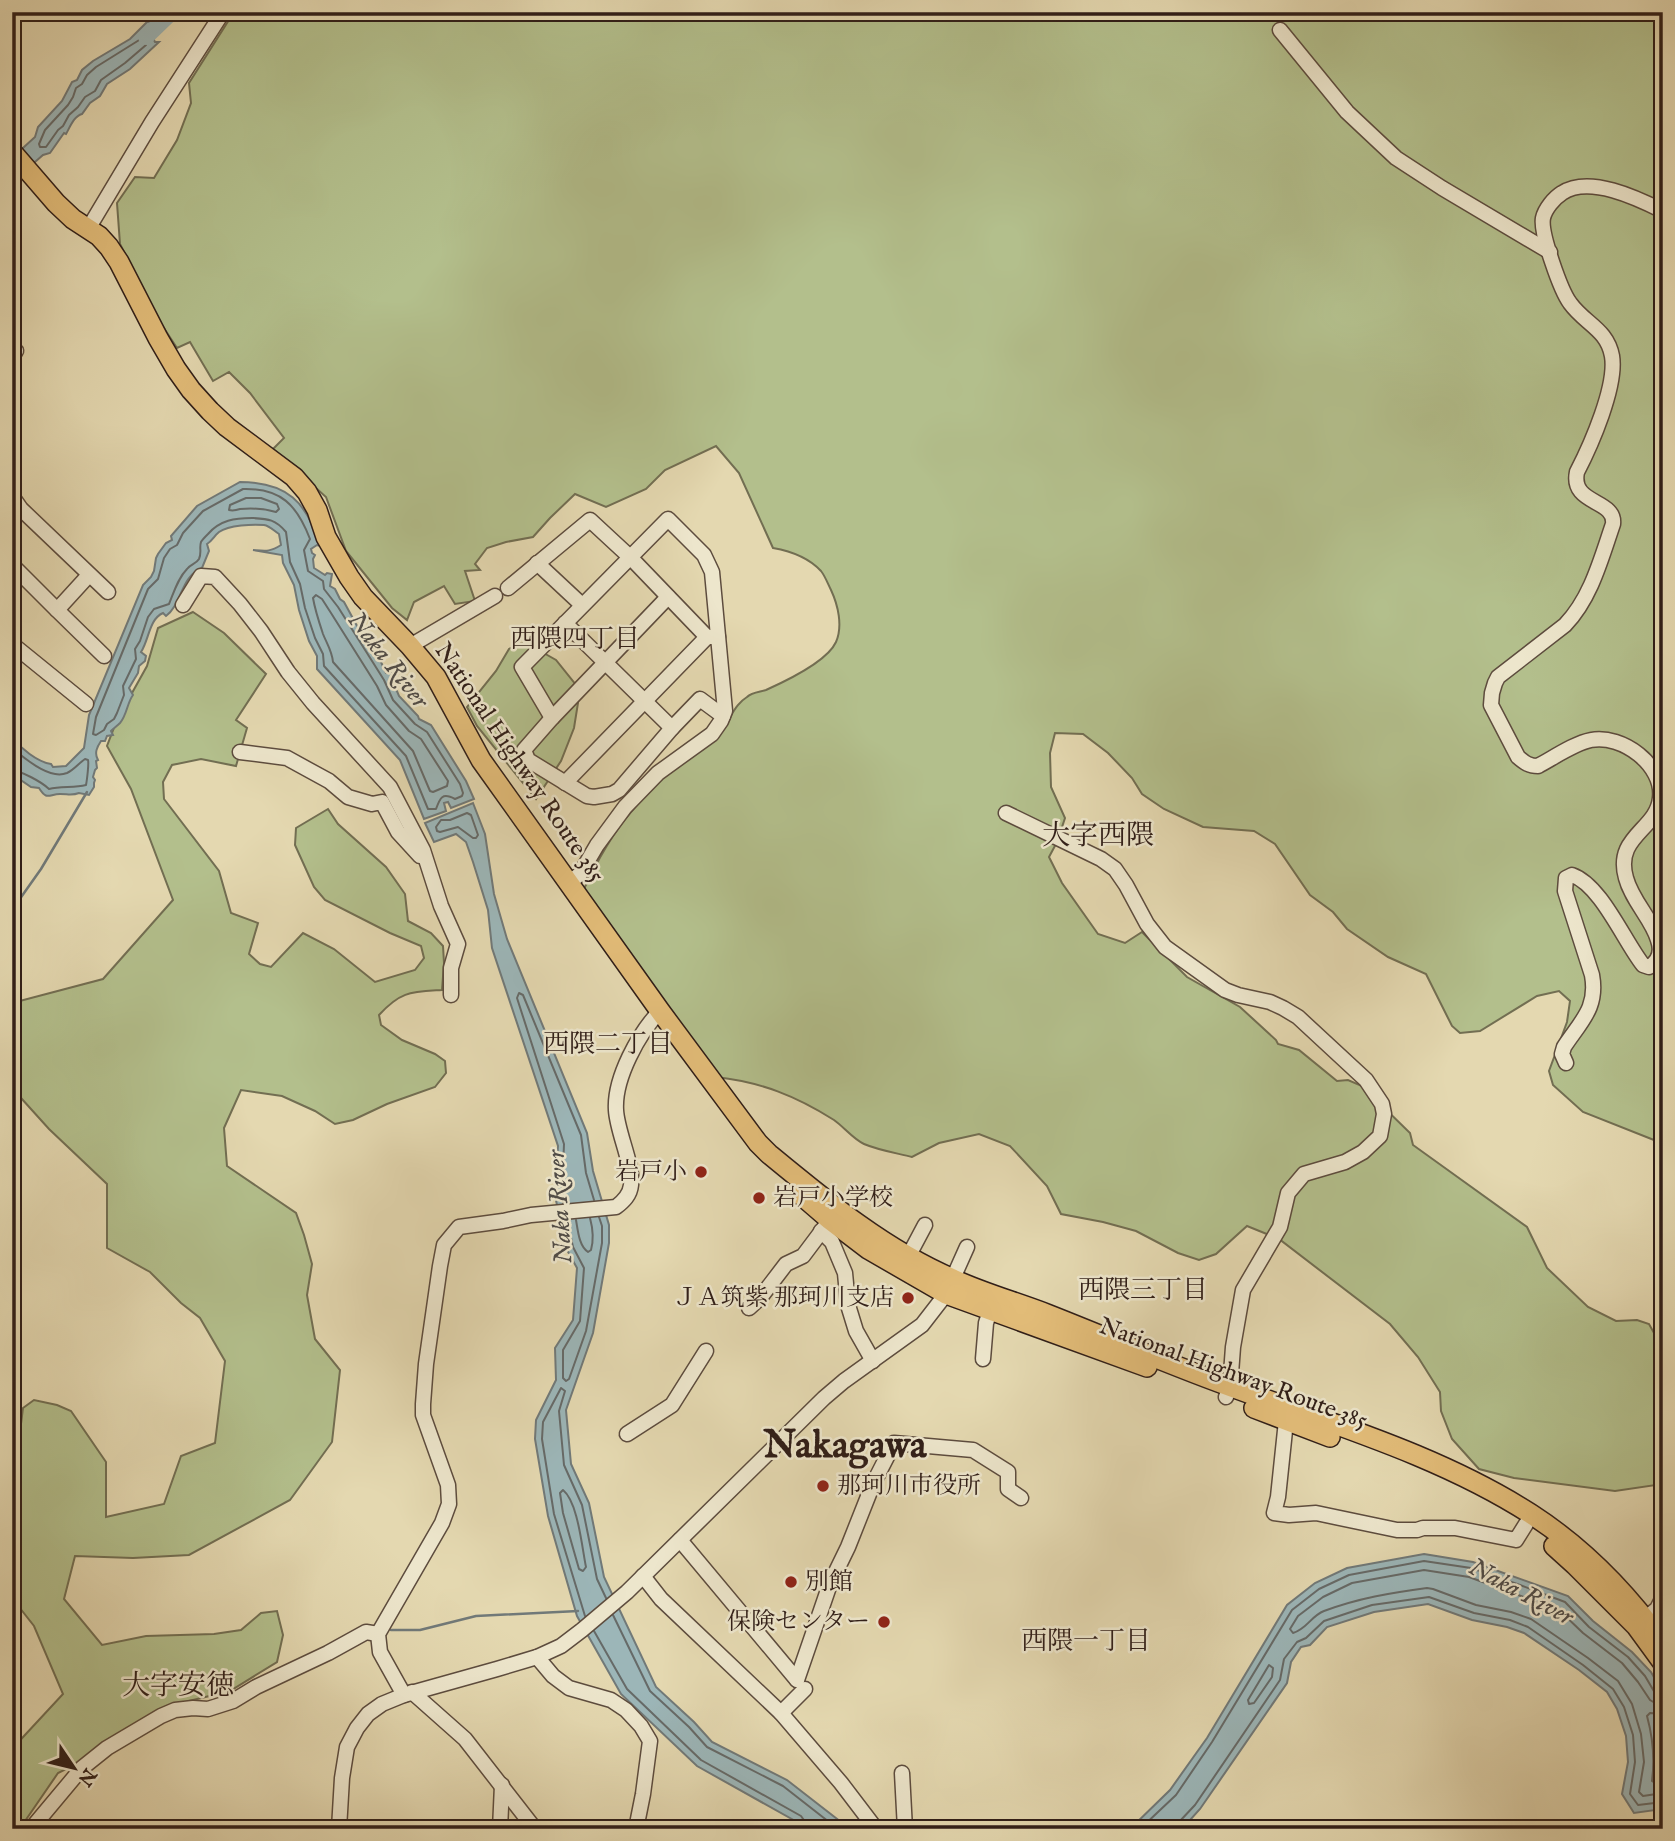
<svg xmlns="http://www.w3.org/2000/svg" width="1675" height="1841" font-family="'IM FELL English','Noto Serif JP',serif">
	<rect width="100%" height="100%" fill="#e4d8b0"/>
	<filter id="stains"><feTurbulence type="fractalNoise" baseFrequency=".00286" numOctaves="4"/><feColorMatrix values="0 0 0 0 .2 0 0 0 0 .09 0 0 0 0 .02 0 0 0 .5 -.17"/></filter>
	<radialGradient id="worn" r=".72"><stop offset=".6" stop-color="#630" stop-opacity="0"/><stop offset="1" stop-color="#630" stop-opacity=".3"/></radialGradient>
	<g fill="#b3bf8c" stroke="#726e52" stroke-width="2">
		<path d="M234,12H1663V1138L1659,1142L1583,1112L1553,1085L1549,1071L1567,1022L1570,1001L1559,991L1537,996L1480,1031L1460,1033L1452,1026L1426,974L1388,957L1347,929L1333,912L1310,895L1275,844L1254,831L1203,827L1164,809L1142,794L1132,778L1108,753L1083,734L1055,733L1050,753L1051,787L1065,818L1057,842L1049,857L1062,883L1098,934L1125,943L1142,932L1187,977L1240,1007L1276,1040L1278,1044L1299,1050L1337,1081L1348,1080L1362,1086L1410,1133L1413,1145L1527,1227L1547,1268L1588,1307L1616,1321L1637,1320L1649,1324L1663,1349V1484L1615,1491L1514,1478L1479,1469L1452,1439L1441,1411L1440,1392L1418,1357L1390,1324L1279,1239L1247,1226L1216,1254L1199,1260L1178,1253L1136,1231L1103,1222L1061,1214L1047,1186L1010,1146L979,1134L939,1143L912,1157C896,1153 878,1150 864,1144C853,1139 844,1127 834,1120C796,1096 761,1082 716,1077L583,891C596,863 611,835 631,812C661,777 696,748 730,717C735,709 739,702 747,697C752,692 760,692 766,690C786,681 827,662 836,642C843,626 838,605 831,590C828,584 825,576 821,571C809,558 790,551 773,548L739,473L716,446L665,470L646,489L606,507L575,494L550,518L533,537L506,542L487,548L475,564L480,570L465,571L475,601L455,604L444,586L414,602L407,620L392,608L346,551L326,497L273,449L284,438L250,393L229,372L213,381L190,342L177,348L158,319L120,244L117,203L135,177L154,178L177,140L191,103L189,83Z"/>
		<path d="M193,612L224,633L266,674L236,720L247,728L236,766L201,759L172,765L163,782L164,799L219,871L231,913L258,923L249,954L260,964L271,967L303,933L334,949L375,982L415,970L424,958L421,946L390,933L325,900L314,887L295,845L296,828L328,809L338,824L386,867L405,894L408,921L431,933L443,946L444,963L442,990C411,992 401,991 379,1015L381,1025L402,1040L435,1054L445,1061L446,1073L435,1087L387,1104L353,1120L335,1124L315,1111L282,1096L241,1090L224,1128L227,1166L296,1213L304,1235L312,1264L307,1295L315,1339L340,1370L332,1442L290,1500L189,1555L133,1558L75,1556L64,1599L102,1645L146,1636L214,1634L241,1630L261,1613L277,1611L283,1635L277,1662L230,1691L189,1701L138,1733L58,1773L23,1824L12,1829V1749L63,1694L34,1626L12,1598V1566L21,1545L12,1507V1496L23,1408L34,1400L57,1405L71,1411L106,1462V1517L164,1504L181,1456L215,1443L225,1361L200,1318L181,1303L150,1272L107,1248V1184L49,1129L12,1088V1003L103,979L173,900L131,789L107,746L117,720L147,666L158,628Z"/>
		<polygon points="526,643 556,660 576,685 578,703 574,728 561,761 536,799 477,726 467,707 496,671 509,649 518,644"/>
	</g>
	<g fill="#9cb6b8" stroke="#717978" stroke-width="2">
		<path d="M167,14L159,23L168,22C162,30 157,27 153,38L155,42H159L130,69L107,84L100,96L90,103L82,114C74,116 70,127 66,134L64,133L50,153L43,155L35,162L12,176V158L35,137L38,127L62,101L72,82L77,80L82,70L93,61L130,39L147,22L152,21V27L159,19Z"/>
		<path d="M240,482C287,482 307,502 320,546L317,545L311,549L312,553L315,555L313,559L314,568L325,575L327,573L332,574L330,586L335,589L340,599L344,602L356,624L377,654L378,660L381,662L386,673L394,672L391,677L399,696L418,716L419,719L431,725L466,781L474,799L451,808L448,802L444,803L446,811L424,819L400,760L317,669V656L309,641L299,610L294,585L283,563L282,555L253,550C266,551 270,552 281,545L279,534C274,531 270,526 264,525C253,524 229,525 219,532C214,536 213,540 207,544L209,551L202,568C181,576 182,604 166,616L163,613C149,619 149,640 141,652L146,656L145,661L139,666L138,673L129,688L133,695C127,703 127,715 120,723C117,726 114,728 111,731L113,735L107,736L105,741H101C97,747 94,753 98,760L96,761L97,768L95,770L93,777L95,780L94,783V787L89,795L79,793C72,796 68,794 60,794C49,794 47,801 39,788L31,787L12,774V738C21,748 37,762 51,764L53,767L66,766L84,748L89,715L143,585L151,577L154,571L156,558L158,554L166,543L172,540L171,536L197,506Z"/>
		<polygon points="473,803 485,834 494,894 507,939 587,1133 593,1171 609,1225 609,1243 593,1333 566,1410 571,1464 589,1503 604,1577 656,1687 694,1722 712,1742 787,1780 850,1829 802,1829 797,1822 697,1766 621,1694 577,1616 548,1516 535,1439 536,1420 556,1380 555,1348 573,1320 577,1268 567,1250 555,1196 558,1146 492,948 488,910 473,862 466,842 456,834 434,842 425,823"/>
		<polygon points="1424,1554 1473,1562 1568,1596 1593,1621 1632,1652 1651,1672 1663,1693 1663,1809 1634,1813 1622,1794 1628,1762 1626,1736 1617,1709 1607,1692 1579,1670 1524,1633 1507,1627 1472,1620 1428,1604 1374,1612 1327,1627 1310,1645 1301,1647 1291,1662 1287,1683 1200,1809 1182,1829 1130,1829 1170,1790 1207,1738 1287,1605 1315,1583 1347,1568"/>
	</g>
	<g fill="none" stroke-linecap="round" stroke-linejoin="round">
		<g stroke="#666a68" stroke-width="2">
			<polygon points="144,37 146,40 146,45 125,63 101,80 95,91 85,97 78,107 69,115 63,126 58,130 46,147 40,147 39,144 45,130 68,105 73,97 76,88 82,84 87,75 96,67"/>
			<path d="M243,489C281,488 297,505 310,539L304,550L308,571L323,581L324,589L338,607L384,680L393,700L415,724L427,732L460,784L463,793L462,796L455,799C442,792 440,798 436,809H428L406,756L324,666L323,654L315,638L305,608L300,584L290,562L286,532C275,519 268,519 252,518C235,518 220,520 208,534C206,536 202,540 201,542C199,548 202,552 199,559C196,564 191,564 187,569C178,578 174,592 169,604L154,609L148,617L140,641L135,649L136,659L123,686L124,695L117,713L114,719L107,724L104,730L96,735L93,734L96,717L148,589L158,579L164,558L170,549L177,545L183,533L203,511Z"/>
			<path d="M246,498H261L277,504L279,509L276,512C266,509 251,508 240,509C237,510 233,511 229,510L230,505Z"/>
			<path d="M316,595L322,599L331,613L377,686L386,705L409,731L421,739L448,781L447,786L433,792L430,791L413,751L333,662C332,651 327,644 323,634C319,622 315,610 313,598Z"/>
			<path d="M12,748C26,759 49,780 67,773C74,770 79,763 85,759L88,760C89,763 87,780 86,785C74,788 61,786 49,789C42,782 21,771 12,770"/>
			<polygon points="467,813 471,815 478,835 476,838 473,838 458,827 440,832 437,831 436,827 441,820 450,820"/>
			<polyline points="563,1203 562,1195 564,1144 517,998 519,993 523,995 581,1135 586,1173 594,1200"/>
			<polyline points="567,1220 573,1247 584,1268 580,1321 563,1350 563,1378 566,1381 569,1379 586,1331 602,1243 602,1226 599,1217"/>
			<path d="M576,1220C578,1231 579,1246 588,1252L591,1250C594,1239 593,1229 590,1218"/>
			<path d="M563,1490C578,1502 582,1548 586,1567L583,1571L579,1569L563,1513L560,1493Z"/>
			<polyline points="613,1615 650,1691 689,1727 707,1747 783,1786 838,1829"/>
			<polyline points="585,1616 554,1514 542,1439 543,1422 561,1388 565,1391 559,1411 564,1465 582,1505 597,1579 606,1598"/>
			<polyline points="594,1631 627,1689 701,1760 801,1816 806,1823 807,1829"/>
			<polygon points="1269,1665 1273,1668 1272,1677 1254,1703 1249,1704 1248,1700"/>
			<path d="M1663,1704L1655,1703L1650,1700L1638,1682L1622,1663L1583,1633L1559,1610L1469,1577L1424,1570L1352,1583L1323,1597L1298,1616L1290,1629L1293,1633C1307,1629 1311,1616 1324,1611C1359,1598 1390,1593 1427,1588L1433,1589L1476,1605L1511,1612L1531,1619L1588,1658L1618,1681L1632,1704L1641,1734L1644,1762L1639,1792L1643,1796L1663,1793"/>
			<path d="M1663,1714L1650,1713L1647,1716C1653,1738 1655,1758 1652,1781L1655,1783H1663"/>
			<polyline points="1140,1829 1176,1795 1212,1742 1292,1610 1319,1589 1349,1575 1424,1561 1471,1568 1520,1585 1565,1602 1589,1627 1628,1657 1645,1676 1655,1693 1663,1695"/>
			<polyline points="1178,1829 1179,1822 1195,1805 1280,1680 1284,1659 1297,1642 1306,1638 1324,1621 1372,1605 1429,1597 1474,1613 1510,1620 1528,1627 1583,1665 1613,1689 1624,1707 1633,1735 1635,1762 1630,1794 1638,1805 1663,1802"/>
		</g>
		<g stroke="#717978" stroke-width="2.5">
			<polyline points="12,910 41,869 87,792"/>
			<polyline points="391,1630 420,1630 476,1616 578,1611"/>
		</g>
		<polyline stroke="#9cb6b8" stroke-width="16" points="146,37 172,12"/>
		<g stroke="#5d4c3e" stroke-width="17">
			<g id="minor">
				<polyline points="1280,30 1347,112 1396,158 1442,188 1550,252"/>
				<polyline points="88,229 152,122 223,12"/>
				<polyline points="12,356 16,351"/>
				<polyline points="12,496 21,509 108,592"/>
				<polyline points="537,563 582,605"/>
				<polyline points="12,565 57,610"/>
				<polyline points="89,575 57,610 104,656"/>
				<polyline points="508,588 590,520 631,558 707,637 718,637"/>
				<polyline points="668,597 552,718 524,750 528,760 587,796 594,797 612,794 619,790 672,728 700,699 723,716"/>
				<polyline points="183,605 201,576 215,577 240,604 261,631 288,672 313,703 390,787 423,850 441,906 458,944 451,968 451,995"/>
				<polyline points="565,623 672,728"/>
				<polyline points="12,644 86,704"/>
				<polyline points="410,646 495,596"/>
				<polyline points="552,718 522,667 668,519 704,555 712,572 725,711 721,721 712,734 658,773 625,807 597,845 580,874 569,883"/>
				<polyline points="240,752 287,758 329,781 348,797 372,804 382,802 398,832 420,856"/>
				<polyline points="565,783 707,637"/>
				<polyline points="1006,813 1101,859 1115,869 1126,885 1147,924 1165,947 1225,990 1238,995 1270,1002 1283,1008 1298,1017 1366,1080 1382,1104 1384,1114 1380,1136 1363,1152 1345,1162 1304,1174 1288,1193 1280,1227 1243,1290 1233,1347 1230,1387 1226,1397"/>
				<path d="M1566,1063L1562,1054L1564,1047C1581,1021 1598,1008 1592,975L1565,891L1566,878L1572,875C1601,885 1624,941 1643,965L1649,967C1659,961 1662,951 1658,940C1652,919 1632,901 1626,878C1614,836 1657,830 1660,798C1664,765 1622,734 1591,740C1575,743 1553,758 1538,766C1529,766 1525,763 1518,757L1491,705L1492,693L1495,683L1498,677L1565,625C1591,598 1601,559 1613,524C1616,499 1570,505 1577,472C1591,445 1617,386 1612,356C1607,329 1585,324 1570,303C1561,291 1540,233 1543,218C1545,209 1554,198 1562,193C1589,175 1637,198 1663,211"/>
				<polyline points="821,1231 832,1242 845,1273 848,1305 856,1331 873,1361"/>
				<polyline points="908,1257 925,1225"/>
				<polyline points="749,1308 760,1298 786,1264 803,1256 827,1224"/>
				<polyline points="983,1359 986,1323 990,1311"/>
				<polyline points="1286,1421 1278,1497 1274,1513 1289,1515 1316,1513 1397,1530 1417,1530 1423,1528 1455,1528 1516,1540 1526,1524"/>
				<polyline points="627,1434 672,1405 706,1351"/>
				<polyline points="680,1540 797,1680"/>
				<polyline points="643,1576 661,1599 781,1713 841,1783 876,1829"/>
				<polyline points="1637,1625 1657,1609 1663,1597"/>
				<polyline points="537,1657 553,1676 569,1688 611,1700 626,1710 641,1726 650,1741 643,1794 636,1829"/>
				<polyline points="797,1680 830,1584 848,1547 873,1484 894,1443 973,1450 1008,1472 1008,1489 1021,1498"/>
				<polyline points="412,1692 465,1739 535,1829"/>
				<path d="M404,1695L380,1652L378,1634L442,1523L449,1504L448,1485L423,1415V1404L426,1364L440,1266L444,1245L459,1227L503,1221L531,1215L616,1207C624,1201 630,1195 631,1185C634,1166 617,1132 616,1110C614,1078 639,1033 660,1011"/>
				<polyline points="781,1713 805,1689"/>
				<polyline points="902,1773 905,1829"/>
				<polyline points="31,1829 82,1768 107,1748 161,1716 175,1710 193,1708 208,1709 233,1701 256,1687 328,1653 366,1632 378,1634"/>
				<polyline points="339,1829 342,1778 347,1747 357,1728 368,1714 382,1704 404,1695 497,1669 537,1657 561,1646 582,1630 627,1592 824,1398 844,1381 922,1325 946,1294 967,1247"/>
				<polyline points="500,1829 502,1785"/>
			</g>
		</g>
		<g stroke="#301e18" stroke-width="22">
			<g id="highway">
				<path d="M12,152L56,203L73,219L99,236L109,247L119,262L158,338L176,369L191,390L210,411L227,427L294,477L307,492L317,510L326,537L349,577L363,597L410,646L436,677L481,760L660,1011L758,1143L769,1154C826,1201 885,1250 953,1279C983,1293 1016,1302 1047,1314C1108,1338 1168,1364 1229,1386C1331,1424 1439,1455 1531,1514C1582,1547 1627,1593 1663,1643"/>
				<polyline points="801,1195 830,1220 868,1249 946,1294 1147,1367"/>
				<polyline points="1254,1408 1330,1437"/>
				<polyline points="1554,1546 1575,1565 1636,1626 1663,1663"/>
			</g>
		</g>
		<use href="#minor" stroke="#ede6cc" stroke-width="14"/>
		<use href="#highway" stroke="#e2bc78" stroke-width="19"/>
	</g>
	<g fill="#8f2418" stroke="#ede6cc" stroke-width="2.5">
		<circle cx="701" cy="1172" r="7"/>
		<circle cx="759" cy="1198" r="7"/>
		<circle cx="908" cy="1298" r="7"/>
		<circle cx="823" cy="1486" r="7"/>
		<circle cx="791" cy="1582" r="7"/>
		<circle cx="884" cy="1622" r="7"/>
	</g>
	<g text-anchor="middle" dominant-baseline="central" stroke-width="5" stroke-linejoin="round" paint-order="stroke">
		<g font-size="24" fill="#301e18" stroke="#ede6cc">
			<text transform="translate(519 763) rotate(56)">National Highway Route 385</text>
			<text transform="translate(1233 1374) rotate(20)">National Highway Route 385</text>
		</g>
		<g font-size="24" fill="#301e18" stroke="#ede6cc" text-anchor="end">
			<text x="687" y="1172">岩戸小</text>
			<text x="773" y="1198" text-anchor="start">岩戸小学校</text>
			<text x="894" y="1298">ＪＡ筑紫 那珂川支店</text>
			<text x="837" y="1486" text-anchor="start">那珂川市役所</text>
			<text x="805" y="1582" text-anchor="start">別館</text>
			<text x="870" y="1622">保険センター</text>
		</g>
		<g font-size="26" fill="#301e18" stroke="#ede6cc">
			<text x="575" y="639">西隈四丁目</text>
			<text x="608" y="1044">西隈二丁目</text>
			<text x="1143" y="1290">西隈三丁目</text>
			<text x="1086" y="1641">西隈一丁目</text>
		</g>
		<g font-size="26" font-style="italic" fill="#504c48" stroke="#ede6cc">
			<text transform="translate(388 660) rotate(52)">Naka River</text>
			<text transform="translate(560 1207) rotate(-94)">Naka River</text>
			<text transform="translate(1521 1592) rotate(28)">Naka River</text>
		</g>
		<g font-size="28" fill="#301e18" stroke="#ede6cc">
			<text x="1098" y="836">大字西隈</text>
			<text x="178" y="1686">大字安徳</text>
		</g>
		<g font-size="38" font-weight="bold" fill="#301e18" stroke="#ede6cc">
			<text x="845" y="1447">Nakagawa</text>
		</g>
	</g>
	<rect width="1675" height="1841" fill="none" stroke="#e4d8b0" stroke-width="42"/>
	<rect x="14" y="14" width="1647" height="1813" fill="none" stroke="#301e18" stroke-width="3.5"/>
	<rect x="21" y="21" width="1633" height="1799" fill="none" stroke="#301e18" stroke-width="2"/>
	<g transform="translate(74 1768) rotate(125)" stroke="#ede6cc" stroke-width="5" paint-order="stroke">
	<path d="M0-5L12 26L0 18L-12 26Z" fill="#301e18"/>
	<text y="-10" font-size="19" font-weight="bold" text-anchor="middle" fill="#301e18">N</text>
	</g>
	<rect width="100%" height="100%" filter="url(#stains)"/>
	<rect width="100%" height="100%" fill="url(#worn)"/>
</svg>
